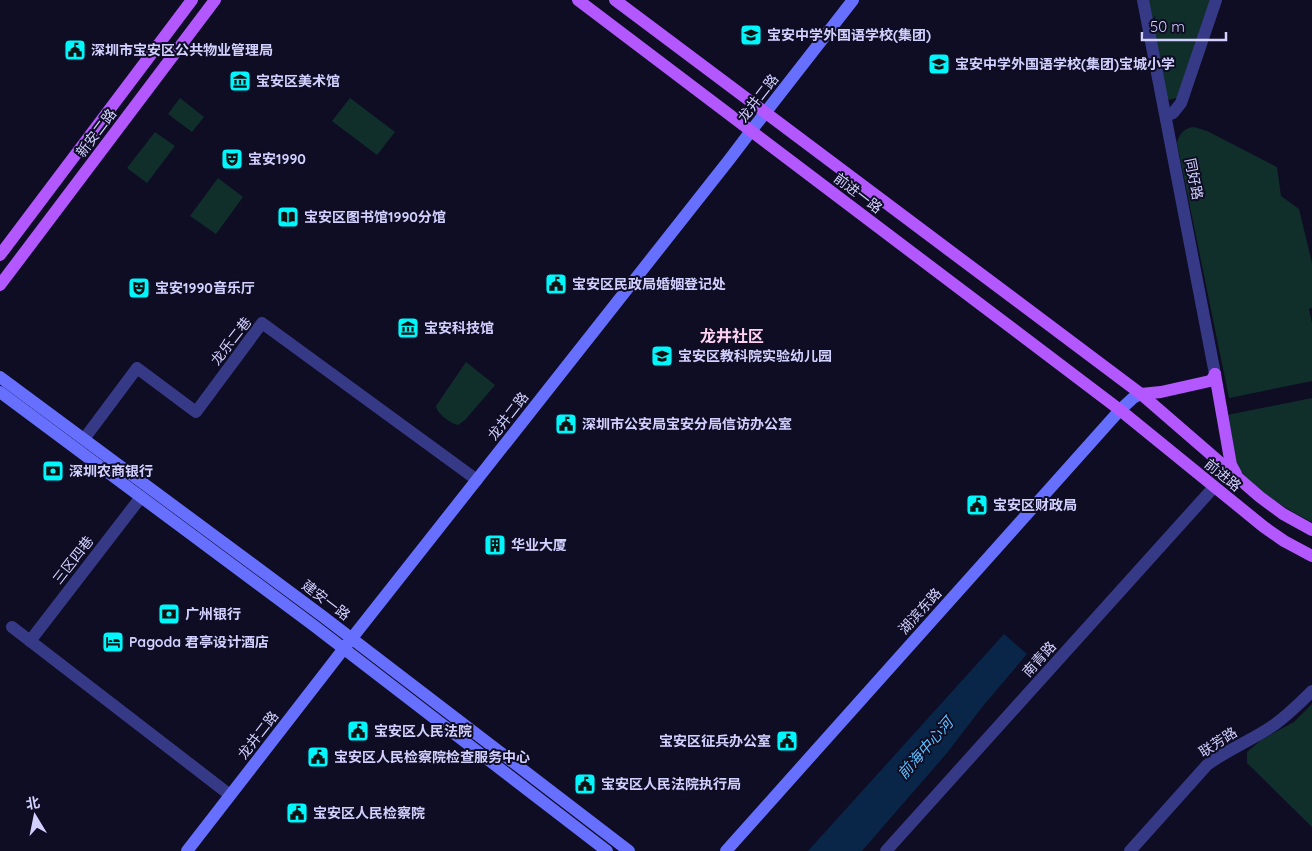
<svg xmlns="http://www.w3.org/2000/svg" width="1312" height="851" font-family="Quicksand,'Noto Sans SC',sans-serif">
	<rect width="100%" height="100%" fill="#0f0d24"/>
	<g fill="#102f2b">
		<polygon points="1147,0 1210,0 1177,98 1167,100"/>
		<polygon points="180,98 204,117 192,132 168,114"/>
		<polygon points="350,98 395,132 377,155 332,121"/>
		<path d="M1194,127L1207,131L1277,167L1281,196L1299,209L1312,263V308L1309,309L1312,323V381L1229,398L1177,143C1179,134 1184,128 1194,127Z"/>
		<polygon points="155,132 175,146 147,183 127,168"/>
		<polygon points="218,178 243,197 216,234 190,216"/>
		<path d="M466,362L495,385L465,420L458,425C450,423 437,414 436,406Z"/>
		<path d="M1312,398V522C1294,514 1243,483 1237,466C1232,450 1230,431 1227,415Z"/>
		<polygon points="1312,704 1312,827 1247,763 1247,752 1261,740 1294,722"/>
	</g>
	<polygon fill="#092547" points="1004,634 1027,654 983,706 947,753 862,851 808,851"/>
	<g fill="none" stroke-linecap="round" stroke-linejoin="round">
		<g stroke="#363986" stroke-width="12">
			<polyline points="1143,0 1215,374"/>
			<polyline points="1166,116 1173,113 1181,103 1216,0"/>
			<polyline points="84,439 137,368 196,412 262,323 477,480"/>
			<polyline points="12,627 230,795"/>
			<polyline points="30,641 141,497"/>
			<polyline points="886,851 1214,487"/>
			<path d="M1130,851L1207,765C1227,750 1250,741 1271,727C1286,717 1299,704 1312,691"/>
		</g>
		<g stroke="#676fff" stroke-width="12">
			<polyline points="0,377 321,615 629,851"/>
			<polyline points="0,392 313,625 607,851"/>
			<polyline points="187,851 352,638 729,160 751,131 853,0"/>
			<polyline points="726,851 1120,410 1133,398 1141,394"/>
		</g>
		<g stroke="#b357ff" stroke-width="12">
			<polyline points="578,0 1120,410 1264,527 1284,541 1312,556"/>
			<polyline points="615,0 1141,394 1260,497 1283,514 1312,530"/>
			<polyline points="0,255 192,0"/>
			<polyline points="0,285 215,0"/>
			<polyline points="1215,374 1231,465 1236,474"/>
			<polyline points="1141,394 1161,392 1210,381 1213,378 1215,374"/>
		</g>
	</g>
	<defs>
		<g id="school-square" transform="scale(1.125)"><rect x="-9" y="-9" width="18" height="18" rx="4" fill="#00f6fb" stroke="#0f0d24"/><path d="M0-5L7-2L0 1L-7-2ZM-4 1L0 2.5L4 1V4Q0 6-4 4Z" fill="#111"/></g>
		<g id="civic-square" transform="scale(1.125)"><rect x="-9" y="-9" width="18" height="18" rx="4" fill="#00f6fb" stroke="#0f0d24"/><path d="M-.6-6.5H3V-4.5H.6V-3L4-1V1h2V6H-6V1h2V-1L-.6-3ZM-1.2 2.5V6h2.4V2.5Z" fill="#111"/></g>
		<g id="museum-square" transform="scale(1.125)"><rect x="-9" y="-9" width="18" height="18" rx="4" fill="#00f6fb" stroke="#0f0d24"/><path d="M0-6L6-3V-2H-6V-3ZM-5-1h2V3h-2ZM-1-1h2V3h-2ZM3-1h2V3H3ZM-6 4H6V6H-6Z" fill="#111"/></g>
		<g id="theatre-square" transform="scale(1.125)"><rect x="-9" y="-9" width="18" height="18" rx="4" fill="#00f6fb" stroke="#0f0d24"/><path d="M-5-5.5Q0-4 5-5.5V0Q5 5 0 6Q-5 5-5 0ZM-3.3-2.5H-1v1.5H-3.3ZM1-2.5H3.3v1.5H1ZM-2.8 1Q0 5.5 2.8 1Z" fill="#111"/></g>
		<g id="library-square" transform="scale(1.125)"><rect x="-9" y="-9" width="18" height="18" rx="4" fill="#00f6fb" stroke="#0f0d24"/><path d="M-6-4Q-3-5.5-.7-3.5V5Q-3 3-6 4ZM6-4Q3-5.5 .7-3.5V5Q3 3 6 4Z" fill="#111"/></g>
		<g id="bank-square" transform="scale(1.125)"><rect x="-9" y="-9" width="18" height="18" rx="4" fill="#00f6fb" stroke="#0f0d24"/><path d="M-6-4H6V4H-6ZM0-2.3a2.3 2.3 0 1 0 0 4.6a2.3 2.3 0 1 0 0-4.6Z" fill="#111"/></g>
		<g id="building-square" transform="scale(1.125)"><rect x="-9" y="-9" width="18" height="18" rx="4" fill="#00f6fb" stroke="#0f0d24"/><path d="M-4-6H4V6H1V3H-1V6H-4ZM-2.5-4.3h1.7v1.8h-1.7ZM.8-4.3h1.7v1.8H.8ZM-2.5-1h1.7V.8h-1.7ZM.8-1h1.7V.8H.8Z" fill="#111"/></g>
		<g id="hotel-square" transform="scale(1.125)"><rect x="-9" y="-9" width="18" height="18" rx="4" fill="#00f6fb" stroke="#0f0d24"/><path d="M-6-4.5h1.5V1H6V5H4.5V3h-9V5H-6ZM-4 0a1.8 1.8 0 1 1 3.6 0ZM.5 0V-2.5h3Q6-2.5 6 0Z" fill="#111"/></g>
	</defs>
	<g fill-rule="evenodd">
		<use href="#school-square" x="751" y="35"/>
		<use href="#civic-square" x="75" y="50"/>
		<use href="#school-square" x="939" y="64"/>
		<use href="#museum-square" x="240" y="81"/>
		<use href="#theatre-square" x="232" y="159"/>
		<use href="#library-square" x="288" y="217"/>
		<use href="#civic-square" x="556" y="284"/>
		<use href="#theatre-square" x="139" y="288"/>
		<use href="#museum-square" x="408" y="328"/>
		<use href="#school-square" x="662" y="356"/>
		<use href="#civic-square" x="566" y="424"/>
		<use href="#bank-square" x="53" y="471"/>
		<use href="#civic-square" x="977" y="505"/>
		<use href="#building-square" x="495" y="545"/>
		<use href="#bank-square" x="169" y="614"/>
		<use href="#hotel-square" x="113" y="642"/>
		<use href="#civic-square" x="358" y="731"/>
		<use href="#civic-square" x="787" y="741"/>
		<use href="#civic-square" x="318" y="757"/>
		<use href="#civic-square" x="585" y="784"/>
		<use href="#civic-square" x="297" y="813"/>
	</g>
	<g text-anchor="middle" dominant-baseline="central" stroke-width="4" stroke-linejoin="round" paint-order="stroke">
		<g font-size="14" font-weight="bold" fill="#d2d0ff" stroke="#0f0d24" text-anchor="start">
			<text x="767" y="35">宝安中学外国语学校(集团)</text>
			<text x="91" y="50">深圳市宝安区公共物业管理局</text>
			<text x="955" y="64">宝安中学外国语学校(集团)宝城小学</text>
			<text x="256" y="81">宝安区美术馆</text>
			<text x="248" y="159">宝安1990</text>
			<text x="304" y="217">宝安区图书馆1990分馆</text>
			<text x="572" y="284">宝安区民政局婚姻登记处</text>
			<text x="155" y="288">宝安1990音乐厅</text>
			<text x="424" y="328">宝安科技馆</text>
			<text x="678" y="356">宝安区教科院实验幼儿园</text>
			<text x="582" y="424">深圳市公安局宝安分局信访办公室</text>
			<text x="69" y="471">深圳农商银行</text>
			<text x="993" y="505">宝安区财政局</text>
			<text x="511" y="545">华业大厦</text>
			<text x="185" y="614">广州银行</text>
			<text x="129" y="642">Pagoda 君亭设计酒店</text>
			<text x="374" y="731">宝安区人民法院</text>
			<text x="771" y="741" text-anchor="end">宝安区征兵办公室</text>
			<text x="334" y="757">宝安区人民检察院检查服务中心</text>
			<text x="601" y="784">宝安区人民法院执行局</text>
			<text x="313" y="813">宝安区人民检察院</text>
		</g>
		<g font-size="14" fill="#d2d0ff" stroke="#0f0d24">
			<text transform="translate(758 98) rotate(-52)">龙井二路</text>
			<text transform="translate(96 133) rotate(-53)">新安二路</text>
			<text transform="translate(1194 179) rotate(79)">同好路</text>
			<text transform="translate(858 193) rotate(37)">前进一路</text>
			<text transform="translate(231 341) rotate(-52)">龙乐二巷</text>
			<text transform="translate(508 416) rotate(-52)">龙井二路</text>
			<text transform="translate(1223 475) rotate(39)">前进路</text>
			<text transform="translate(73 560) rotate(-52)">三区四巷</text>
			<text transform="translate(326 600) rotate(37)">建安一路</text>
			<text transform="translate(920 611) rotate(-48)">湖滨东路</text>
			<text transform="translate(1039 659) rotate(-48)">南青路</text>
			<text transform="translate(258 735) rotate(-52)">龙井二路</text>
			<text transform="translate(1218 742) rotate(-33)">联芳路</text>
		</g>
		<g font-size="15" font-style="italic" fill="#5ec1ff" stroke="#0f0d24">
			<text transform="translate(925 748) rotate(-49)">前海中心河</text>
		</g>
		<g font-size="16" font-weight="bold" fill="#ffd2f2" stroke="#0f0d24">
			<text x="732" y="336">龙井社区</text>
		</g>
	</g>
	<g transform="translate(35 816) rotate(350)" stroke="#0f0d24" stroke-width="4" paint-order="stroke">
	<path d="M0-4L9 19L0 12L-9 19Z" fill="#d2d0ff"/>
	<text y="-8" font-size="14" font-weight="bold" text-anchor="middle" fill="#d2d0ff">北</text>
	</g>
	<path d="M1142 32v8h84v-8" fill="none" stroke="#d2d0ff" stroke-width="2.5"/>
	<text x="1150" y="32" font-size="15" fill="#d2d0ff" stroke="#0f0d24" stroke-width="4" paint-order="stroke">50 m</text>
</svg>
